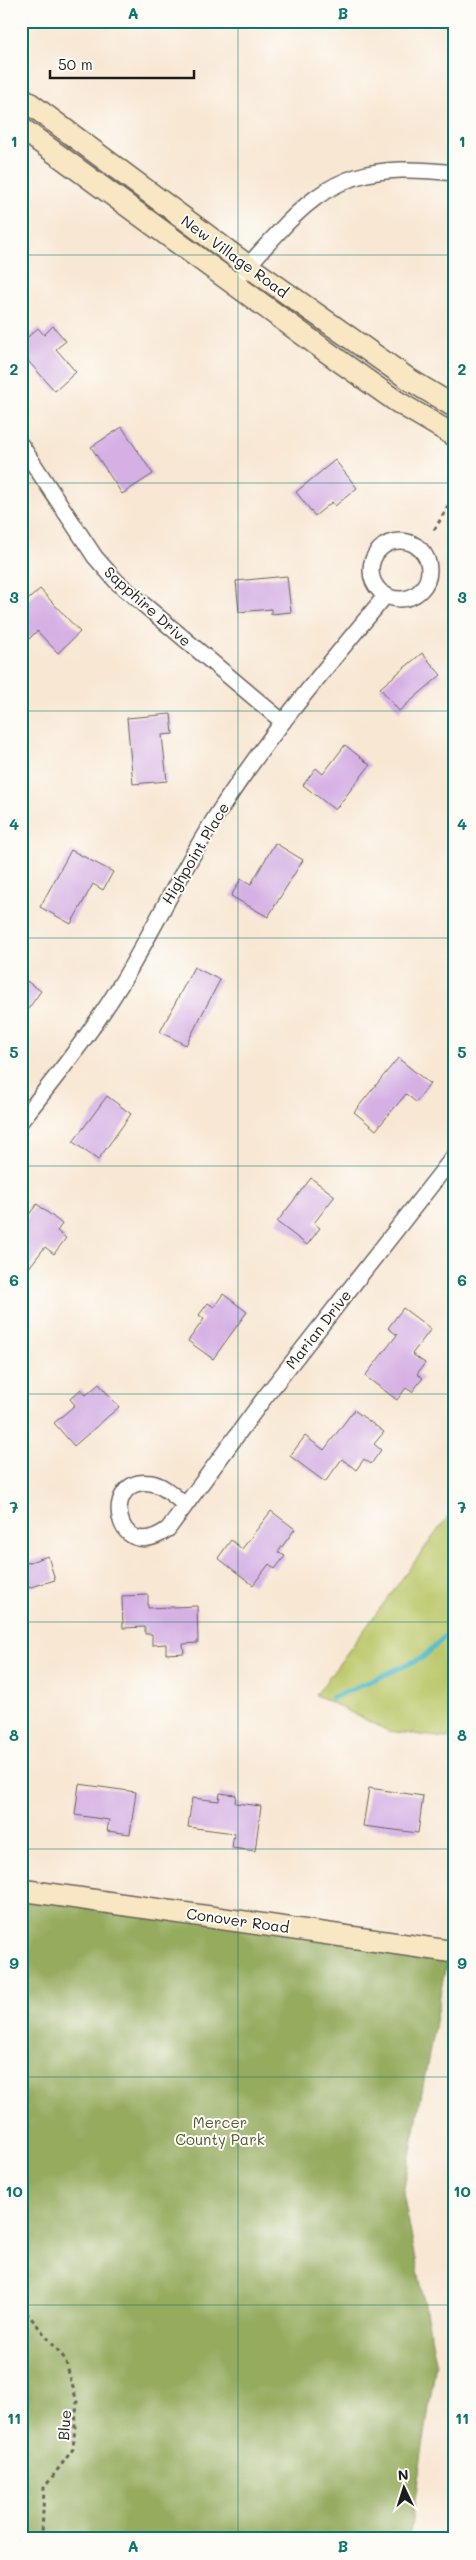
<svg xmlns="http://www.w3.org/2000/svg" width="476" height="2560" font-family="Mali,sans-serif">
	<rect width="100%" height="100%" fill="#fdfcf7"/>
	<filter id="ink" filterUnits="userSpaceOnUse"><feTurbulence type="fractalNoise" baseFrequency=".02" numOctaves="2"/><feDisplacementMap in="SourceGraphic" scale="10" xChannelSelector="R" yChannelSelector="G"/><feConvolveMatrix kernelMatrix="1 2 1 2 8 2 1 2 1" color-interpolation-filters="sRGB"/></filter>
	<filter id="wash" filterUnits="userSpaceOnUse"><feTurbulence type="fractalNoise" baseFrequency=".0096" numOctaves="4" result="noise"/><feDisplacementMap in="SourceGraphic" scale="20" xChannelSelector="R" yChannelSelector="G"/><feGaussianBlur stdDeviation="1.12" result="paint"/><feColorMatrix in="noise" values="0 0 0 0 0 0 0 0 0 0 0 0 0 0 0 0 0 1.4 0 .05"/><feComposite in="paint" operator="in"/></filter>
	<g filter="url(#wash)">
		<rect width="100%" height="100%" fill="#f8e7d3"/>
		<polygon fill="#bcc86a" stroke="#6c7243" points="455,1507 455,1739 388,1731 316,1695"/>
		<polygon fill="#95ac5e" stroke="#58643d" points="21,1891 448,1953 403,2193 436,2362 409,2539 21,2539"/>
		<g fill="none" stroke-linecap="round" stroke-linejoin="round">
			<polyline stroke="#49b7c3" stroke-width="5.5" points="332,1698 422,1658 455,1627"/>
		</g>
		<g id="blocks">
			<g fill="#d5b0e4">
				<polygon points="53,326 66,341 56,349 76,372 55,391 21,353 21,343 38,328 44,335"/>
				<polygon points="122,427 153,474 122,494 91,447"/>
				<polygon points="335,460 357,488 335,506 332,502 315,516 296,492"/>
				<polygon points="287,576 291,612 271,614 271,609 239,612 236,581"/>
				<polygon points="40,589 80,632 58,653 37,631 29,639 21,631 21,606"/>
				<polygon points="422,653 441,675 399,711 380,688"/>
				<polygon points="171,714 173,734 162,735 167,781 133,784 127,718"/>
				<polygon points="345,745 370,765 335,810 303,785 316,768 323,774"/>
				<polygon points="275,843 303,860 268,917 231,896 241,879 251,884"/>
				<polygon points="71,850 113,872 103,890 93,884 71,924 40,907"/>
				<polygon points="194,967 220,980 186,1045 160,1032"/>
				<polygon points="21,977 41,991 21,1019"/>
				<polygon points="398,1058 430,1084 416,1102 406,1094 376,1130 354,1112"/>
				<polygon points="107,1096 131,1114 98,1160 73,1142"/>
				<polygon points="311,1178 335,1196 314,1223 320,1228 307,1245 277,1222"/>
				<polygon points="37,1204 62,1224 57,1231 66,1238 54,1254 45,1247 21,1278 21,1225"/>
				<polygon points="223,1294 247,1312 213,1359 188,1341 204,1319 199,1315 208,1303 214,1307"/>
				<polygon points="403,1308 431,1329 412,1354 425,1363 417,1374 423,1378 412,1392 406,1388 397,1400 365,1376 397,1335 388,1328"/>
				<polygon points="99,1384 119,1407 74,1446 54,1423 75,1405 70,1399 81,1389 86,1395"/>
				<polygon points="354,1410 384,1432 374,1444 381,1450 371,1464 364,1459 356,1470 342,1459 325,1482 290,1456 305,1436 324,1450"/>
				<polygon points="271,1511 295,1529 278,1552 285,1556 275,1569 269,1564 253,1585 218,1558 231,1540 242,1549"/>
				<polygon points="48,1556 55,1580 21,1590 21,1565"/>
				<polygon points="148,1595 148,1608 197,1606 198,1643 183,1644 184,1653 166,1654 166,1644 152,1645 152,1634 145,1634 145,1627 123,1628 122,1596"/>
				<polygon points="79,1784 136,1792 130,1834 107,1831 109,1820 75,1815"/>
				<polygon points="369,1788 423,1796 418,1833 363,1826"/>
				<polygon points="220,1793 236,1795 235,1803 261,1806 255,1851 232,1848 234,1833 188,1827 192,1798 219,1801"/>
			</g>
		</g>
	</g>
	<g filter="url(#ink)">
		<use href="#blocks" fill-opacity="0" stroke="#69635c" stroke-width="1"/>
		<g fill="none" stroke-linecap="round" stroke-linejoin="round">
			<g stroke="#69635c" stroke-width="18">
				<g id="street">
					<path d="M243,273C253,259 265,247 276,235C332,172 373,164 455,173"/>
					<polyline points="21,445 95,557 117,582 283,722"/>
					<circle cx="400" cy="570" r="29"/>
					<path d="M21,1121C56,1077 91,1033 121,984C156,926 184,864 222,807C271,732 329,664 386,595"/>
					<path d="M184,1504C175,1497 164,1485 151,1483C100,1475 114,1568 168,1529L265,1397L455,1155"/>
				</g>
			</g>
			<g stroke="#69635c" stroke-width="24">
				<g id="secondary">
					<polyline points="21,97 248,266 410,380 455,407"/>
					<polyline points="21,128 338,360 396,401 455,436"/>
					<polyline points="21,1890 455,1952"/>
				</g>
			</g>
			<g stroke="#69635c" stroke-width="3" stroke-dasharray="4 4" stroke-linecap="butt">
				<path d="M434,530C441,520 448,503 455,496"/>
				<polyline points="21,2306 65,2359 77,2402 73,2449 44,2488 42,2534 21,2536"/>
			</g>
			<use href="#street" stroke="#fff" stroke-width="15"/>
			<use href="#secondary" stroke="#f9e7c3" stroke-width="21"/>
		</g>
	</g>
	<path fill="none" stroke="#0f766e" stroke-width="1" stroke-opacity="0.55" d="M238,21V2539M21,255H455M21,483H455M21,711H455M21,938H455M21,1166H455M21,1394H455M21,1622H455M21,1849H455M21,2077H455M21,2305H455"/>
	<g text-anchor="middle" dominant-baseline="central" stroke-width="4" stroke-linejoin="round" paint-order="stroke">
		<g font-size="15" fill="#1c1c1c" stroke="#fdfcf7">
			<text transform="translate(235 256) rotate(36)">New Village Road</text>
			<text transform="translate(148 606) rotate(42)">Sapphire Drive</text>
			<text transform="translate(195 853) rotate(-59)">Highpoint Place</text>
			<text transform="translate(318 1329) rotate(-52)">Marian Drive</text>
			<text transform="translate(238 1920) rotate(8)">Conover Road</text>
			<text transform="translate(64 2425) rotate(-85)">Blue</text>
		</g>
		<g font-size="15" fill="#545837" stroke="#fdfcf7">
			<text x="220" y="2122">Mercer<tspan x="220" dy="17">County Park</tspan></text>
		</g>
	</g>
	<rect width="476" height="2560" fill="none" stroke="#fdfcf7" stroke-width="55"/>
	<g transform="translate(404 2488) rotate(356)" stroke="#fdfcf7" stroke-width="4" paint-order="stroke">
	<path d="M0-4L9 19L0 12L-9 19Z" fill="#1c1c1c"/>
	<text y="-8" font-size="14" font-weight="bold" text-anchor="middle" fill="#1c1c1c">N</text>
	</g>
	<path d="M50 70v8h144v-8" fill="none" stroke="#1c1c1c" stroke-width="2.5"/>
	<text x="58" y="70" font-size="15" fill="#1c1c1c" stroke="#fdfcf7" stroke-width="4" paint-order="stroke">50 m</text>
	<rect x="28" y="28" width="420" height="2504" fill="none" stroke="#0f766e" stroke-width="2"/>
	<g font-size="16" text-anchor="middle" font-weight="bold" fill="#0f766e">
		<text x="133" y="19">A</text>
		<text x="343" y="19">B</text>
		<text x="14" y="147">1</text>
		<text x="462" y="147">1</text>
		<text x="14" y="375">2</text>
		<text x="462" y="375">2</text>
		<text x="14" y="603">3</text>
		<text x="462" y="603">3</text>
		<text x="14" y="830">4</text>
		<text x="462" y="830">4</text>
		<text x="14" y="1058">5</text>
		<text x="462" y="1058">5</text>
		<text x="14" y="1286">6</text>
		<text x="462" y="1286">6</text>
		<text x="14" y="1513">7</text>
		<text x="462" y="1513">7</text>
		<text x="14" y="1741">8</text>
		<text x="462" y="1741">8</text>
		<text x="14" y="1969">9</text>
		<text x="462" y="1969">9</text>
		<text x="14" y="2197">10</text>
		<text x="462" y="2197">10</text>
		<text x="14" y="2424">11</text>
		<text x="462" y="2424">11</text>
		<text x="133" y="2552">A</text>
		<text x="343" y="2552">B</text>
	</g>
</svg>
